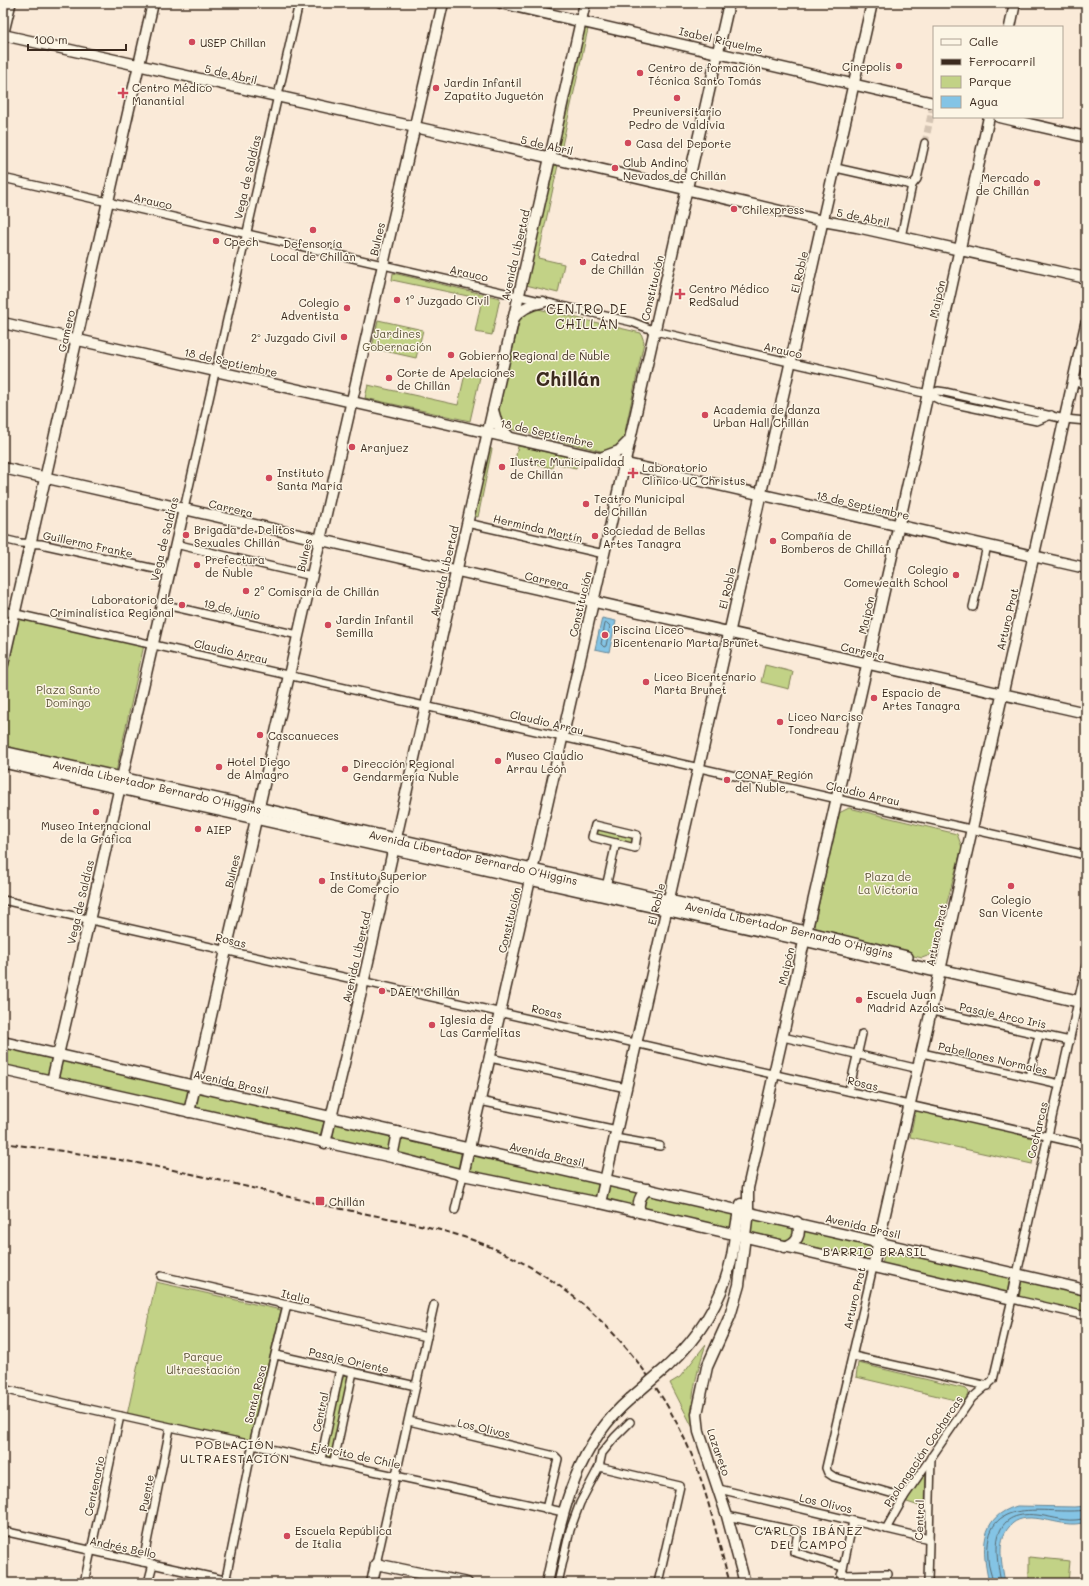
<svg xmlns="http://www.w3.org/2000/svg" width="1089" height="1586" font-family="Mali,sans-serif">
	<rect width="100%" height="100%" fill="#faead8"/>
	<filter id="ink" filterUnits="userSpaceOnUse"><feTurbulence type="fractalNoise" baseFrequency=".025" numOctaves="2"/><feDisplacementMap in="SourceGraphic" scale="8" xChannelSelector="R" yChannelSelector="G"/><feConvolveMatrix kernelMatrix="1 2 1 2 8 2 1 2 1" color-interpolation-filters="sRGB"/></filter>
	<g filter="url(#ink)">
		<g fill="#c2d286" stroke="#7e7e52">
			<polygon points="583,28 588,29 561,150 556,149"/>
			<polygon points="552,164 558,165 538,258 564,264 558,293 526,285"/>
			<polygon points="393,273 500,298 492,335 475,332 482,299 392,280"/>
			<polygon points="534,308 641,333 644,342 623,441 619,446 605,452 502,427 497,413 520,319 527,311"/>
			<polygon points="378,320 423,330 416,358 372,348"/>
			<polygon points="465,374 480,377 470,421 365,398 368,385 458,405"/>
			<polygon points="518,446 578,459 576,468 553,463 552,468 515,460"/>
			<polygon points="488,448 492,449 478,517 473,516"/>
			<polygon points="16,616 144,645 116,772 3,747 3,674"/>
			<polygon points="765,665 793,672 789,689 761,682"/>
			<polygon points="849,808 957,834 962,847 933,954 922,958 820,933 814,925 839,813"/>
			<polygon points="596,826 636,836 633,846 593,836"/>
			<polygon points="3,1045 55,1056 50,1078 3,1067"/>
			<polygon points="61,1058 190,1089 187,1107 56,1076"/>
			<polygon points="197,1090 325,1119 319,1138 193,1109"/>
			<polygon points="919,1110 1035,1137 1037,1139 1032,1164 910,1137 915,1113"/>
			<polygon points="336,1121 461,1153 458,1169 332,1140"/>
			<polygon points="473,1153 602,1181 599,1199 468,1171"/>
			<polygon points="610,1183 735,1211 731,1229 606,1200"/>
			<polygon points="752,1214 874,1242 871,1260 748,1232"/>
			<polygon points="886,1249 1010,1277 1007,1293 882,1264"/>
			<polygon points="1022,1279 1086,1295 1086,1312 1019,1298"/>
			<polygon points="156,1282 281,1310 250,1440 127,1415"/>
			<path d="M706,1344C697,1372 689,1399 693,1428L670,1383L680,1377Z"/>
			<polygon points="858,1363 966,1389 969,1392 964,1402 856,1377"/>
			<polygon points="340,1374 349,1376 332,1457 323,1455"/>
			<polygon points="926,1470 925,1508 904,1501"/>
			<polygon points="1029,1557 1070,1561 1068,1583 1029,1583"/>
		</g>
		<g fill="#84c4e5" stroke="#678695">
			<polygon points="602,618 616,621 609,652 595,649"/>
			<path d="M1017,1506L1075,1507L1086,1506V1522C1082,1523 1078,1524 1074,1524C1054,1525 1024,1508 1009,1527C996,1542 1002,1564 1005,1583H989C982,1551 978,1517 1017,1506Z"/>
		</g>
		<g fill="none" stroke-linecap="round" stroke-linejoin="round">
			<g stroke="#58686e" stroke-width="1">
				<polygon points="607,623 610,626 606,646 604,647 601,644 605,624"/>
				<path d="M993,1583C992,1575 988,1567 988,1559C983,1491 1045,1516 1086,1510"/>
				<path d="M1001,1583C995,1550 989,1510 1037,1515C1049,1516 1062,1521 1074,1520C1078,1520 1082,1519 1086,1518"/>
			</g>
			<polyline stroke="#d4c4b3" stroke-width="7" stroke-dasharray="7 3.5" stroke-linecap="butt" points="925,143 932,110"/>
			<g stroke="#3b2a1e" stroke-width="10">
				<g id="street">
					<polyline points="3,40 12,3"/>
					<polyline points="836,168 912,185 901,237"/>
					<polyline points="3,178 632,322 655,331 928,394 942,401 955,404 1037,421 1051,415"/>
					<polyline points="912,185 917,179 925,143"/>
					<polyline points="1073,382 1086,384"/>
					<polyline points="928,394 938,391 945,392 1065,419 1086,421"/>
					<polyline points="184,509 299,3"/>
					<polyline points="467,523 604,554"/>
					<polyline points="3,539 20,543 41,544 169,572"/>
					<polyline points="175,544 312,576"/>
					<polyline points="161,604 298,635"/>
					<polyline points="973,607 987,546"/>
					<polyline points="3,611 1086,855"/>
					<polygon points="595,825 637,835 635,848 592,837"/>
					<polyline points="606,887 616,843"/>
					<polyline points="3,900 1086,1145"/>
					<polyline points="932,1011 1070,1041"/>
					<polyline points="783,1037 919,1069"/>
					<polyline points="922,1053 1060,1084"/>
					<polyline points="1034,1055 1039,1035"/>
					<polyline points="490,1058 626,1088"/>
					<polyline points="1029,1077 1033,1060"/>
					<polyline points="849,1091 862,1034"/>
					<polyline points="480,1101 617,1130"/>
					<polyline points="615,1138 660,1146"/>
					<polyline points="455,1210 463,1175"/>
					<polyline points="873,1267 826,1468 828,1473 834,1477 904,1497"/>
					<polyline points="1017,1274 1086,966"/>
					<polyline points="161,1276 427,1337"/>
					<polyline points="276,1355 416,1386"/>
					<polyline points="853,1356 988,1386"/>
					<path d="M3,1389C189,1433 376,1471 563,1512"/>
					<polyline points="409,1421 555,1456 558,1459 546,1509"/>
					<polyline points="321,1459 340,1369"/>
					<polyline points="334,1461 353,1372"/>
					<polyline points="599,1467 680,1486 658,1583"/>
					<polyline points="719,1489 929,1539"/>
					<polyline points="727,1516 796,1531 798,1533 794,1552 843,1567"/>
					<polyline points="886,1529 904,1497 972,1398 993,1380 1012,1299 1086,1316"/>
					<polyline points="3,1531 238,1583"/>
					<polyline points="143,1562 170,1428"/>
					<polyline points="376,1564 434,1305"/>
					<polyline points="841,1575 888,1574"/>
					<polyline points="880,1575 880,1583"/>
					<polyline points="84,1583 120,1416"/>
					<polyline points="148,1583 153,1564"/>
					<polyline points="225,1583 251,1453 287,1305"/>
					<polyline points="558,1583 570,1530 580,1503 599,1467 602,1453 615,1437 630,1422"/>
					<polyline points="840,1583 853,1521"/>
					<polyline points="928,1583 931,1457"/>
				</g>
			</g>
			<g stroke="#3b2a1e" stroke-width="13">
				<g id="secondary">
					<polyline points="501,3 934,103"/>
					<polyline points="1010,27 1015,3"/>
					<polyline points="3,35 491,144 823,221 857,227 1086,278"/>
					<polyline points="999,117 1086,137"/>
					<path d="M512,320C520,309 530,304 543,302"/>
					<polyline points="3,323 1086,568"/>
					<polyline points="493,410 497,424 509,437"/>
					<polyline points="603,457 619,451 629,441"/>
					<polyline points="3,468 1086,713"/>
					<polyline points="3,664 153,3"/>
					<polyline points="3,1042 1086,1290"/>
					<polyline points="3,1070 401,1159 463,1175 600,1203 1012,1299 1017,1274"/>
					<polyline points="52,1081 184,509"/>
					<polyline points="189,1112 443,3"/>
					<polyline points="325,1143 362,988 585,3"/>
					<polyline points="392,1157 397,1132"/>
					<polyline points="463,1175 729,3"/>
					<polyline points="600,1203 872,3"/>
					<path d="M640,1212C637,1203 640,1195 648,1189"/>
					<path d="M784,1247C797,1243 802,1235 797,1222"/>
					<polyline points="873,1267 1086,324"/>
					<path d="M668,1366C701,1335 723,1299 732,1256C735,1239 736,1220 741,1204"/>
					<polyline points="372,1583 376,1564 467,1583"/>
					<path d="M547,1583C562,1515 574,1447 630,1399"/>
					<polyline points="745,1583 727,1516 699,1432 697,1414 707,1367 730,1316 739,1285 748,1211 748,1188 893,551 989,117"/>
				</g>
			</g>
			<g stroke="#3b2a1e" stroke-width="14">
				<g id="primary">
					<path id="s1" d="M3,752L271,811L806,932L907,957"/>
					<polyline points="3,762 804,940 931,970 941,970 1086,1003"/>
				</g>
			</g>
			<use href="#street" stroke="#fcf5e5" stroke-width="7"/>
			<use href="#secondary" stroke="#fcf5e5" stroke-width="10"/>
			<use href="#primary" stroke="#fcf5e5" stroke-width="11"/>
			<path stroke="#3b2a1e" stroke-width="2" stroke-dasharray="6 3" stroke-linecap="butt" d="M3,1143C48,1149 93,1155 137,1163C198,1174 259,1190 319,1204C372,1216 427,1223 478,1242C581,1281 660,1368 698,1471C711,1507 719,1546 730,1583"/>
			<g stroke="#3b2a1e" stroke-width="13" stroke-linecap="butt">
				<polyline id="secondary-bridge" points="630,1399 668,1366"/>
			</g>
			<use href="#secondary-bridge" stroke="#fcf5e5" stroke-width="10"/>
		</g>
	</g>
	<g fill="#d1495b" stroke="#fcf5e5" stroke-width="1.5">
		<circle cx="192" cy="42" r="4"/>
		<circle cx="899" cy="66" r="4"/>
		<circle cx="640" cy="73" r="4"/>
		<circle cx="436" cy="88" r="4"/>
		<path d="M121 87h4v4h4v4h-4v4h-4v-4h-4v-4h4z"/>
		<circle cx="677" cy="98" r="4"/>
		<circle cx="628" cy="143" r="4"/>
		<circle cx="615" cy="168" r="4"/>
		<circle cx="1037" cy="183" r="4"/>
		<circle cx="734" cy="209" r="4"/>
		<circle cx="313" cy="230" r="4"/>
		<circle cx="216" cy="241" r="4"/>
		<circle cx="583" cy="262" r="4"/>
		<path d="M678 288h4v4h4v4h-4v4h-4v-4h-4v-4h4z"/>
		<circle cx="397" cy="300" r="4"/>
		<circle cx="347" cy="308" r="4"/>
		<circle cx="344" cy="337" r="4"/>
		<circle cx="451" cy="355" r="4"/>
		<circle cx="389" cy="378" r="4"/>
		<circle cx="705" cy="415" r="4"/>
		<circle cx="352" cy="447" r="4"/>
		<circle cx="502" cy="467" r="4"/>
		<path d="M631 467h4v4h4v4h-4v4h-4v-4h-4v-4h4z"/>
		<circle cx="269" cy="478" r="4"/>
		<circle cx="586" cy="504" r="4"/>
		<circle cx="186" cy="535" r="4"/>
		<circle cx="595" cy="536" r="4"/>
		<circle cx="773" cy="541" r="4"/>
		<circle cx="197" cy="565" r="4"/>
		<circle cx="956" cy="575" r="4"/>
		<circle cx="246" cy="591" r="4"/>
		<circle cx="182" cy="605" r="4"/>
		<circle cx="328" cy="625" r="4"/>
		<circle cx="605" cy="635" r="4"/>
		<circle cx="646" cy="682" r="4"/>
		<circle cx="874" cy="698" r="4"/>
		<circle cx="780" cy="722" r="4"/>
		<circle cx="260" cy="735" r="4"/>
		<circle cx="498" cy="761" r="4"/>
		<circle cx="219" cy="767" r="4"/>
		<circle cx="345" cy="769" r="4"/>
		<circle cx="727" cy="780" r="4"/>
		<circle cx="96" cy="812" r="4"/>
		<circle cx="198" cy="829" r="4"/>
		<circle cx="322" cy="881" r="4"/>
		<circle cx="1011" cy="886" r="4"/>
		<circle cx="382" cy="991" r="4"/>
		<circle cx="859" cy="1000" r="4"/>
		<circle cx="432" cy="1025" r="4"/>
		<rect x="315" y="1196" width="10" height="10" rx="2"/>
		<circle cx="287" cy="1536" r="4"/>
	</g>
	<g text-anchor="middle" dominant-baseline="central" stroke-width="3" stroke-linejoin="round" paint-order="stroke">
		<g font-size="11" fill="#3b2a1e" stroke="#fcf5e5">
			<text transform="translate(721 40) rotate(13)">Isabel Riquelme</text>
			<text transform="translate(231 74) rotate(13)">5 de Abril</text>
			<text transform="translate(547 145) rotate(13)">5 de Abril</text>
			<text transform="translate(247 177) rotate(-77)">Vega de Saldías</text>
			<text transform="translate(153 201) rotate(13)">Arauco</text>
			<text transform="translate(863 217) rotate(11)">5 de Abril</text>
			<text transform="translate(377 239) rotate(-77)">Bulnes</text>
			<text transform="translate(515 255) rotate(-77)">Avenida Libertad</text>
			<text transform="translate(799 272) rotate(-77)">El Roble</text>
			<text transform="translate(469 273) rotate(13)">Arauco</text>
			<text transform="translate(652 288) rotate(-77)">Constitución</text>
			<text transform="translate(937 299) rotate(-77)">Maipón</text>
			<text transform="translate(66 331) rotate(-77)">Gamero</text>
			<text transform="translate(783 350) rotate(13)">Arauco</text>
			<text transform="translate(231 362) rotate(13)">18 de Septiembre</text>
			<text transform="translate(547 433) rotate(13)">18 de Septiembre</text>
			<text transform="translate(863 505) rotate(13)">18 de Septiembre</text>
			<text transform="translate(231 508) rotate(13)">Carrera</text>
			<text transform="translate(538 528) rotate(13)">Herminda Martín</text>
			<text transform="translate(164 539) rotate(-76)">Vega de Saldías</text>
			<text transform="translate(88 544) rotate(12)">Guillermo Franke</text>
			<text transform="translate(304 555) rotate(-77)">Bulnes</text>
			<text transform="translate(444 571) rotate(-77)">Avenida Libertad</text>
			<text transform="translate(547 580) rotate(13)">Carrera</text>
			<text transform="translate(727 588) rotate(-77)">El Roble</text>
			<text transform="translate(580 604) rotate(-77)">Constitución</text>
			<text transform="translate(232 609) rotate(13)">19 de junio</text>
			<text transform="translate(866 615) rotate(-77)">Maipón</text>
			<text transform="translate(1007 619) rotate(-77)">Arturo Prat</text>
			<text transform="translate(231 651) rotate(13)">Claudio Arrau</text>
			<text transform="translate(863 651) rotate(13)">Carrera</text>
			<text transform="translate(547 722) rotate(13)">Claudio Arrau</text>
			<text stroke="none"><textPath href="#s1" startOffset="158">Avenida Libertador Bernardo O'Higgins</textPath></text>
			<text transform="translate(863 793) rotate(13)">Claudio Arrau</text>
			<text stroke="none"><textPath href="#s1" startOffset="482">Avenida Libertador Bernardo O'Higgins</textPath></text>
			<text transform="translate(232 871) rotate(-77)">Bulnes</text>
			<text transform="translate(80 902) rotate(-77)">Vega de Saldías</text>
			<text transform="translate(656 904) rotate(-77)">El Roble</text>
			<text transform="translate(509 920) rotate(-77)">Constitución</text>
			<text stroke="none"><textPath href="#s1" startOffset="806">Avenida Libertador Bernardo O'Higgins</textPath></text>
			<text transform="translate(936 935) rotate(-78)">Arturo Prat</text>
			<text transform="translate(231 940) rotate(13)">Rosas</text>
			<text transform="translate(356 957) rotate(-77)">Avenida Libertad</text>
			<text transform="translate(786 966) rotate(-77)">Maipón</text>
			<text transform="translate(547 1011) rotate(13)">Rosas</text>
			<text transform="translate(1003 1015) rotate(12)">Pasaje Arco Iris</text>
			<text transform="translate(993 1058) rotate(13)">Pabellones Normales</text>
			<text transform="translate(231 1082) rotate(13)">Avenida Brasil</text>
			<text transform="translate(863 1083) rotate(13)">Rosas</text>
			<text transform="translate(1037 1130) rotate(-77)">Cocharcas</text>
			<text transform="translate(547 1154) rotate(13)">Avenida Brasil</text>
			<text transform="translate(863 1226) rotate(13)">Avenida Brasil</text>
			<text transform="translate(296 1296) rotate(13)">Italia</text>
			<text transform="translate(854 1298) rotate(-77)">Arturo Prat</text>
			<text transform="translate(349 1360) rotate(13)">Pasaje Oriente</text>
			<text transform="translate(255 1394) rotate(-76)">Santa Rosa</text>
			<text transform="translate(320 1412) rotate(-78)">Central</text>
			<text transform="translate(484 1428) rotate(13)">Los Olivos</text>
			<text transform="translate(923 1451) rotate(-56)">Prolongación Cocharcas</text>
			<text transform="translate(719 1452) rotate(71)">Lazareto</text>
			<text transform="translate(356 1455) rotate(12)">Ejército de Chile</text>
			<text transform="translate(94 1486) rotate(-78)">Centenario</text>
			<text transform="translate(146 1493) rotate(-79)">Puente</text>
			<text transform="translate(826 1503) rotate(13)">Los Olivos</text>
			<text transform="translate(919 1520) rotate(-88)">Central</text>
			<text transform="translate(123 1547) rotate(12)">Andrés Bello</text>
		</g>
		<g font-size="11" fill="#3b2a1e" stroke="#fcf5e5" text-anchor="start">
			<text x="200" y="42">USEP Chillan</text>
			<text x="891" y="66" text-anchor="end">Cinepolis</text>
			<text x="648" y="67">Centro de formación<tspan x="648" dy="13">Técnica Santo Tomás</tspan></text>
			<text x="444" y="82">Jardín Infantil<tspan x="444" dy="13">Zapatito Juguetón</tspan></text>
			<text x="132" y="87">Centro Médico<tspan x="132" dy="13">Manantial</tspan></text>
			<text x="677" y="111" text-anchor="middle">Preuniversitario<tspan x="677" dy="13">Pedro de Valdivia</tspan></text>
			<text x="636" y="143">Casa del Deporte</text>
			<text x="623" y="162">Club Andino<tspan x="623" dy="13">Nevados de Chillán</tspan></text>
			<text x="1029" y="177" text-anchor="end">Mercado<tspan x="1029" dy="13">de Chillán</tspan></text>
			<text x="742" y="209">Chilexpress</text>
			<text x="224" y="241">Cpech</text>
			<text x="313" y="243" text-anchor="middle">Defensoría<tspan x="313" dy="13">Local de Chillán</tspan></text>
			<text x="591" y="256">Catedral<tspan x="591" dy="13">de Chillán</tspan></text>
			<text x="689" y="288">Centro Médico<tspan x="689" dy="13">RedSalud</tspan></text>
			<text x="405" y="300">1° Juzgado Civil</text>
			<text x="339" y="302" text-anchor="end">Colegio<tspan x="339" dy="13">Adventista</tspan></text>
			<text x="336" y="337" text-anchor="end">2º Juzgado Civil</text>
			<text x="459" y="355">Gobierno Regional de Ñuble</text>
			<text x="397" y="372">Corte de Apelaciones<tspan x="397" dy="13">de Chillán</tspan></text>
			<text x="713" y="409">Academia de danza<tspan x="713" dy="13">Urban Hall Chillán</tspan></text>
			<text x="360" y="447">Aranjuez</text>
			<text x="510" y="461">Ilustre Municipalidad<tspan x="510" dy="13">de Chillán</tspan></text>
			<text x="642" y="467">Laboratorio<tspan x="642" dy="13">Clínico UC Christus</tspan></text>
			<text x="277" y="472">Instituto<tspan x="277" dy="13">Santa María</tspan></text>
			<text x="594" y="498">Teatro Municipal<tspan x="594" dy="13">de Chillán</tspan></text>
			<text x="194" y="529">Brigada de Delitos<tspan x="194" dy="13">Sexuales Chillán</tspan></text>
			<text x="603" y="530">Sociedad de Bellas<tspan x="603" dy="13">Artes Tanagra</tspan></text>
			<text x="781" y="535">Compañía de<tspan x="781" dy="13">Bomberos de Chillán</tspan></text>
			<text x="205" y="559">Prefectura<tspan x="205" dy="13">de Ñuble</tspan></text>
			<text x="948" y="569" text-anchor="end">Colegio<tspan x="948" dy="13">Comewealth School</tspan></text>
			<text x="254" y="591">2° Comisaría de Chillán</text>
			<text x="174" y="599" text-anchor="end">Laboratorio de<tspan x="174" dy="13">Criminalística Regional</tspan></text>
			<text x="336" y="619">Jardín Infantil<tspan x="336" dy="13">Semilla</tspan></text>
			<text x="613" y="629">Piscina Liceo<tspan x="613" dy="13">Bicentenario Marta Brunet</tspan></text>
			<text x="654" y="676">Liceo Bicentenario<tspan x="654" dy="13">Marta Brunet</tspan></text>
			<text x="882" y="692">Espacio de<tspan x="882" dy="13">Artes Tanagra</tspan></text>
			<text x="788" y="716">Liceo Narciso<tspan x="788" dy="13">Tondreau</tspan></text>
			<text x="268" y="735">Cascanueces</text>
			<text x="506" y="755">Museo Claudio<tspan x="506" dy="13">Arrau León</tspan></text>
			<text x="227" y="761">Hotel Diego<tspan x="227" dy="13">de Almagro</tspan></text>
			<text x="353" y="763">Dirección Regional<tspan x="353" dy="13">Gendarmería Ñuble</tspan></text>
			<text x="735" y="774">CONAF Región<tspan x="735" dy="13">del Ñuble</tspan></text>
			<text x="96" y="825" text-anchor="middle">Museo Internacional<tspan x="96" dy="13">de la Gráfica</tspan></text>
			<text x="206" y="829">AIEP</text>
			<text x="330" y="875">Instituto Superior<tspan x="330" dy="13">de Comercio</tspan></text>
			<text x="1011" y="899" text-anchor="middle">Colegio<tspan x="1011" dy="13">San Vicente</tspan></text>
			<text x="390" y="991">DAEM Chillán</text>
			<text x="867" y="994">Escuela Juan<tspan x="867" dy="13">Madrid Azolas</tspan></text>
			<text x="440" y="1019">Iglesia de<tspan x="440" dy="13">Las Carmelitas</tspan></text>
			<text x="329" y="1201">Chillán</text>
			<text x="295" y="1530">Escuela República<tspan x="295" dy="13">de Italia</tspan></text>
		</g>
		<g font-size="11" fill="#5d5438" stroke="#fcf5e5">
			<text x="397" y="333">Jardines<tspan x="397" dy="13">Gobernación</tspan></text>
			<text x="68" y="689">Plaza Santo<tspan x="68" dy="13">Domingo</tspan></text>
			<text x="888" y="876">Plaza de<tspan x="888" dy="13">La Victoria</tspan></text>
			<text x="203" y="1356">Parque<tspan x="203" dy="13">Ultraestación</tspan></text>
		</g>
		<g font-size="12" letter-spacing="1" fill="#3b2a1e" stroke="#fcf5e5">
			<text x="875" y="1251">BARRIO BRASIL</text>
			<text x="235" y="1444">POBLACIÓN<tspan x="235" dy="14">ULTRAESTACIÓN</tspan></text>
			<text x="809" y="1530">CARLOS IBÁÑEZ<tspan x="809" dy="14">DEL CAMPO</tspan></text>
		</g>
		<g font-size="13" letter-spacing="1" fill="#3b2a1e" stroke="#fcf5e5">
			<text x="587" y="308">CENTRO DE<tspan x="587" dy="15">CHILLÁN</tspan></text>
		</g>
		<g font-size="19" font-weight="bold" fill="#3b2a1e" stroke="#fcf5e5">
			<text x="568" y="378">Chillán</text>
		</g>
	</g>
	<rect width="1089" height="1586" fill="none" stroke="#fcf5e5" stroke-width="16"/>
	<rect x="8" y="8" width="1073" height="1570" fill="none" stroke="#3b2a1e" stroke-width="1.5" filter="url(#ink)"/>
	<rect x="933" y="26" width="130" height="92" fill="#fcf5e5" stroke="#afa495"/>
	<rect x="941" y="39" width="20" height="6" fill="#fcf5e5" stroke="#afa495"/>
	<text x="969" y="46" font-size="12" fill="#3b2a1e">Calle</text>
	<rect x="941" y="59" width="20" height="6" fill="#3b2a1e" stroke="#afa495"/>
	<text x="969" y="66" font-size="12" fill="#3b2a1e">Ferrocarril</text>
	<rect x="941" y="76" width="20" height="12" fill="#c2d286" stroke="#afa495"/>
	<text x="969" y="86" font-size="12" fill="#3b2a1e">Parque</text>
	<rect x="941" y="96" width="20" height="12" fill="#84c4e5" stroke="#afa495"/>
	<text x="969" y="106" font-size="12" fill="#3b2a1e">Agua</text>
	<path d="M28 44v6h98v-6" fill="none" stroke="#3b2a1e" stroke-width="2"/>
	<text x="34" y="44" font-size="12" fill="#3b2a1e" stroke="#fcf5e5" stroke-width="3" paint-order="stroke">100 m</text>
</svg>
